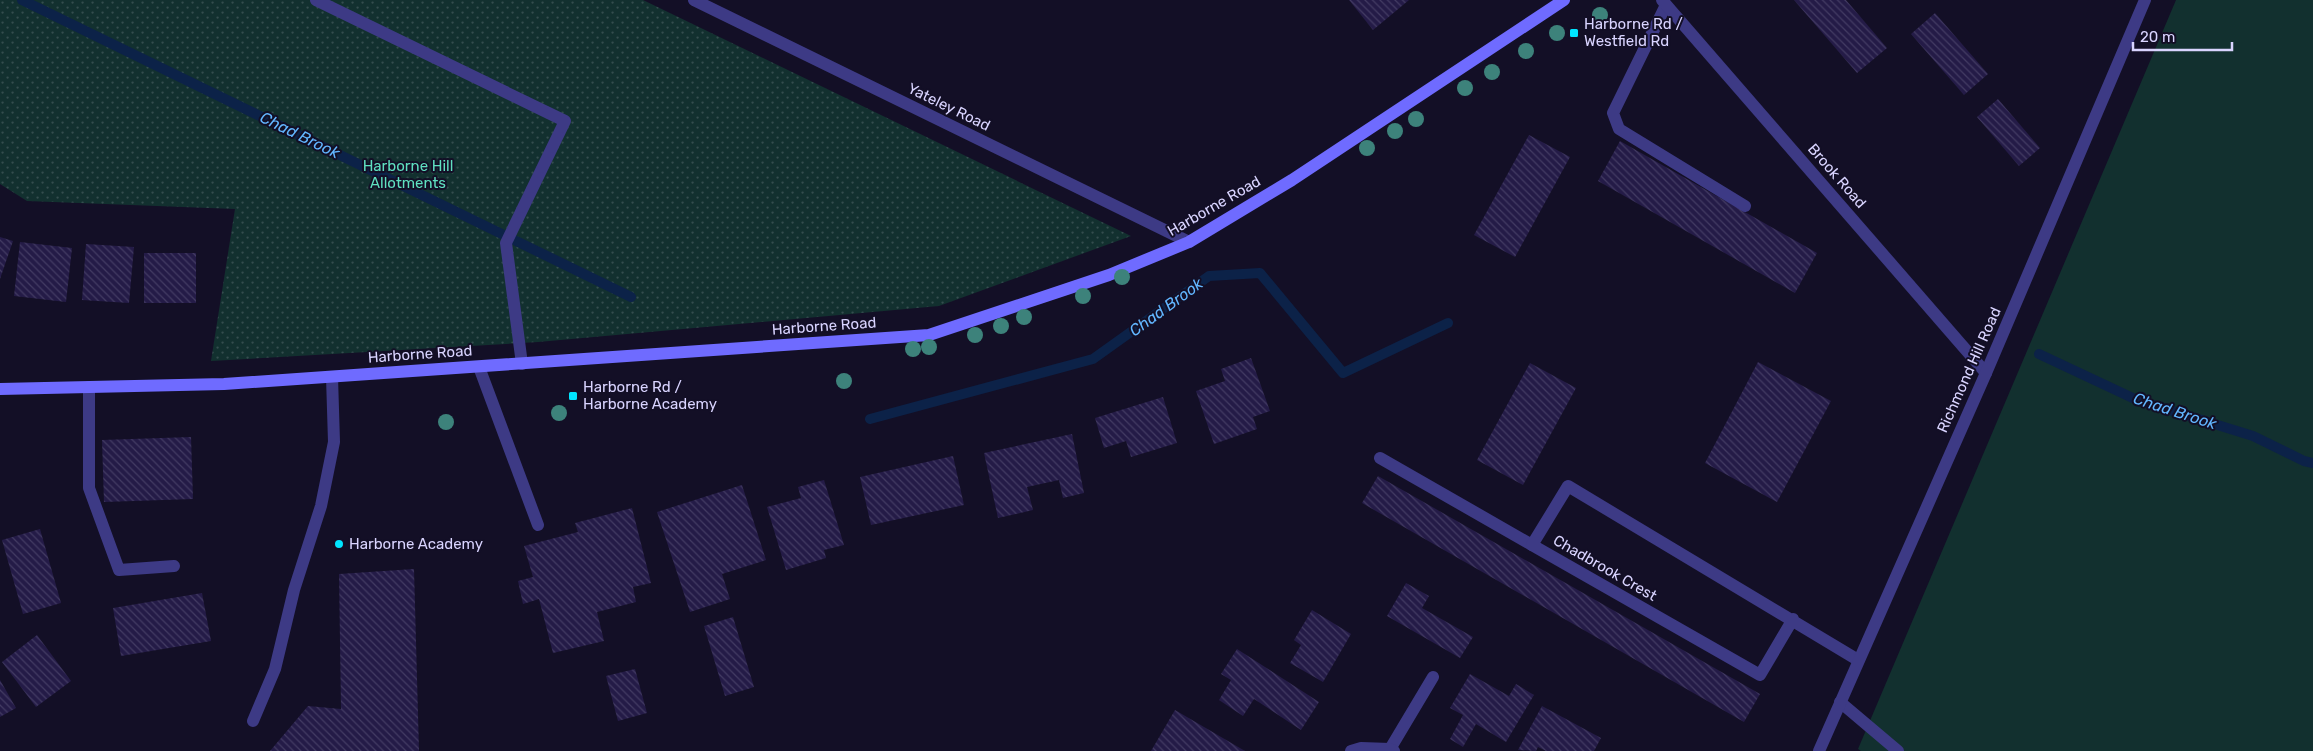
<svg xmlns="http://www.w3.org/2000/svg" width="2313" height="751" font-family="Rubik,sans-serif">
	<defs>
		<pattern id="garden-dots" width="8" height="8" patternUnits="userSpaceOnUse" patternTransform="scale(1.25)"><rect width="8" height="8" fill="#12302f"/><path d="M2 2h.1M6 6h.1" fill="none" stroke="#344d4e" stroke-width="1.8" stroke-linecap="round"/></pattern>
		<pattern id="building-back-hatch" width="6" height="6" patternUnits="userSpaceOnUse" patternTransform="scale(1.25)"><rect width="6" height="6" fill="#241b47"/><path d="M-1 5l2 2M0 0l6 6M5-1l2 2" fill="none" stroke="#433b63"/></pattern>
	</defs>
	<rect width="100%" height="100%" fill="#130f26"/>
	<polygon fill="#12302f" points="2176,0 2313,0 2313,751 1861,751 1858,749"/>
	<polygon fill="url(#garden-dots)" points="0,0 643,0 1131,236 939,306 538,342 211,361 235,209 27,201 0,184"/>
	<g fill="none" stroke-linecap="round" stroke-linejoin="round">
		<g stroke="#0c2248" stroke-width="10">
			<polyline points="22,0 631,297"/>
			<polyline points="2039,354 2137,400 2253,436 2304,461 2313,463"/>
			<polyline points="870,419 1093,359 1209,276 1260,273 1343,373 1448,323"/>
		</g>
	</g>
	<g fill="url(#building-back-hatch)">
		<polygon points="1349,0 1409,0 1373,30"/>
		<polygon points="1794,0 1846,0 1887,48 1857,73"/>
		<polygon points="1935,13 1988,74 1964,95 1911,34"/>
		<polygon points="1998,99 2040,148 2019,166 1977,117"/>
		<polygon points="1529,135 1570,157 1515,257 1474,235"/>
		<polygon points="1620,141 1817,253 1795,293 1598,181"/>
		<polygon points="0,237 13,241 0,279"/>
		<polygon points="20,242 72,248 66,302 14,296"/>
		<polygon points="86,244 134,247 129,303 82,300"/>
		<rect x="144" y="253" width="52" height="50"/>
		<polygon points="1251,358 1270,411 1253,417 1257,429 1214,444 1196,391 1225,381 1221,369"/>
		<polygon points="1758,362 1831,401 1777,502 1705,463"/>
		<polygon points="1530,363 1576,388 1523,485 1477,460"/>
		<polygon points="1163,397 1177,443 1131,457 1126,441 1104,448 1095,418"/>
		<polygon points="1072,434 1084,493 1063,498 1059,480 1027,487 1033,510 998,518 984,453"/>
		<polygon points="191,437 193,499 104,502 102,440"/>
		<polygon points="953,456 964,505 871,525 860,477"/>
		<polygon points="1378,476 1760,694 1744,722 1362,503"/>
		<polygon points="824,480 844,545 824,550 826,558 786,570 767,507 801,498 798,487"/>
		<polygon points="742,485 766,560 722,574 730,599 690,612 657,512"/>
		<polygon points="632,508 651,583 633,587 636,602 597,612 604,641 553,653 539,599 523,604 518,581 533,577 524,546 578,532 575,523"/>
		<polygon points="40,529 61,603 23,614 2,540"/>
		<polygon points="414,569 419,751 270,751 308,706 341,709 339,574"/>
		<polygon points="1406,583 1429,596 1422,608 1473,637 1460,658 1387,616"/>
		<polygon points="202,593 211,641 121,656 113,608"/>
		<polygon points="1312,610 1351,634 1323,682 1290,663 1301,645 1294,640"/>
		<polygon points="733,617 754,687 725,696 704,626"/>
		<polygon points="37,635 71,681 36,707 2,662"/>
		<polygon points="1237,649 1319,702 1301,730 1254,699 1243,716 1219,700 1231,680 1221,674"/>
		<polygon points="635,669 647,713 618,721 606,676"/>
		<polygon points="1470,674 1509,696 1516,684 1534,695 1506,742 1476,724 1463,747 1450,739 1463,715 1450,708"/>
		<polygon points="0,680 16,708 0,717"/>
		<polygon points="1542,706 1601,738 1594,751 1546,751 1538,747 1536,751 1518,750"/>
		<polygon points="1175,710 1245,751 1151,751"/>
	</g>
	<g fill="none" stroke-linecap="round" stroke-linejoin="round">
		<g stroke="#3d3a85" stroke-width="12">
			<polyline points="316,0 565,121 506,243 522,364"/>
			<polyline points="1666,5 1613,113 1619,129 1745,206"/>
			<polyline points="479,367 538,525"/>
			<polyline points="1380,458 1532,545"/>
			<polyline points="1793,619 1760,675 1532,545 1568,486 1858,660"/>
			<polyline points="1840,702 1898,751"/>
			<polyline points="253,721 275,669 294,590 321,506 334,442 332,377"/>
		</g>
		<g stroke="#3d3a85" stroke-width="12">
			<polyline points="694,0 1189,242"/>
			<polyline points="1662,0 1986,373"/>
			<polyline points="89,387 89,488 119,570 174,566"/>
			<polyline points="1390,749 1433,677"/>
			<polyline points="1351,751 1361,748 1390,749 1394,751"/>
		</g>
		<polyline stroke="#3d3a85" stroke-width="12" points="1819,751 1986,373 2145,0"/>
		<polyline stroke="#6f6bff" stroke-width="12" points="0,389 224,384 929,335 1109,275 1189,242 1292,180 1564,0"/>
	</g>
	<g fill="#3d827b">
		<circle cx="1600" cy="15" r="8"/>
		<circle cx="1557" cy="33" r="8"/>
		<circle cx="1526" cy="51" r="8"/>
		<circle cx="1492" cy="72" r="8"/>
		<circle cx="1465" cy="88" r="8"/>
		<circle cx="1416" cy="119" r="8"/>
		<circle cx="1395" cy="131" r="8"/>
		<circle cx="1367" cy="148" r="8"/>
		<circle cx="1122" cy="277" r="8"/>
		<circle cx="1083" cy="296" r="8"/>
		<circle cx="1024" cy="317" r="8"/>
		<circle cx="1001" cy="326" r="8"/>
		<circle cx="975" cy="335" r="8"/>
		<circle cx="929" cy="347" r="8"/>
		<circle cx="913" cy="349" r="8"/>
		<circle cx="844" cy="381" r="8"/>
		<circle cx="559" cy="413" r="8"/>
		<circle cx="446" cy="422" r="8"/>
	</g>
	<g fill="#00e5ff" stroke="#130f26" stroke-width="2">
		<rect x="1569" y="28" width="10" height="10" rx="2.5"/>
		<rect x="568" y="391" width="10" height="10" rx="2.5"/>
		<circle cx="339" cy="544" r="5"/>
	</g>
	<g text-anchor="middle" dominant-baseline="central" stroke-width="4" stroke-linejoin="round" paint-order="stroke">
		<g font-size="15" fill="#d9d4ff" stroke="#130f26" text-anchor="start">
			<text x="1584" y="24">Harborne Rd /<tspan x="1584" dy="17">Westfield Rd</tspan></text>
			<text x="583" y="387">Harborne Rd /<tspan x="583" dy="17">Harborne Academy</tspan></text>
			<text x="349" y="544">Harborne Academy</text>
		</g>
		<g font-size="15" fill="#d9d4ff" stroke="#130f26">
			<text transform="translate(949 107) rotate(26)">Yateley Road</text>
			<text transform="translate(1837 176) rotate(49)">Brook Road</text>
			<text transform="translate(1214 206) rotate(-30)">Harborne Road</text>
			<text transform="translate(824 326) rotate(-4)">Harborne Road</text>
			<text transform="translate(420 354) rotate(-4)">Harborne Road</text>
			<text transform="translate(1969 370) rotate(-66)">Richmond Hill Road</text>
			<text transform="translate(1605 568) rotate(30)">Chadbrook Crest</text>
		</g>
		<g font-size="15" fill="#5fe0c0" stroke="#130f26">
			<text x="408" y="166">Harborne Hill<tspan x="408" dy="17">Allotments</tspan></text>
		</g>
		<g font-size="16" font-style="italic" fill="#62b6ff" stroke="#130f26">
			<text transform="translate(300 135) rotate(26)">Chad Brook</text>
			<text transform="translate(1166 307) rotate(-36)">Chad Brook</text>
			<text transform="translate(2175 411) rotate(18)">Chad Brook</text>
		</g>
	</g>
	<path d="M2133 42v8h99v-8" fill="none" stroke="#d9d4ff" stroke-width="2.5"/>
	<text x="2140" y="42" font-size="15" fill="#d9d4ff" stroke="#130f26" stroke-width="4" paint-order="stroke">20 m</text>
</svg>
